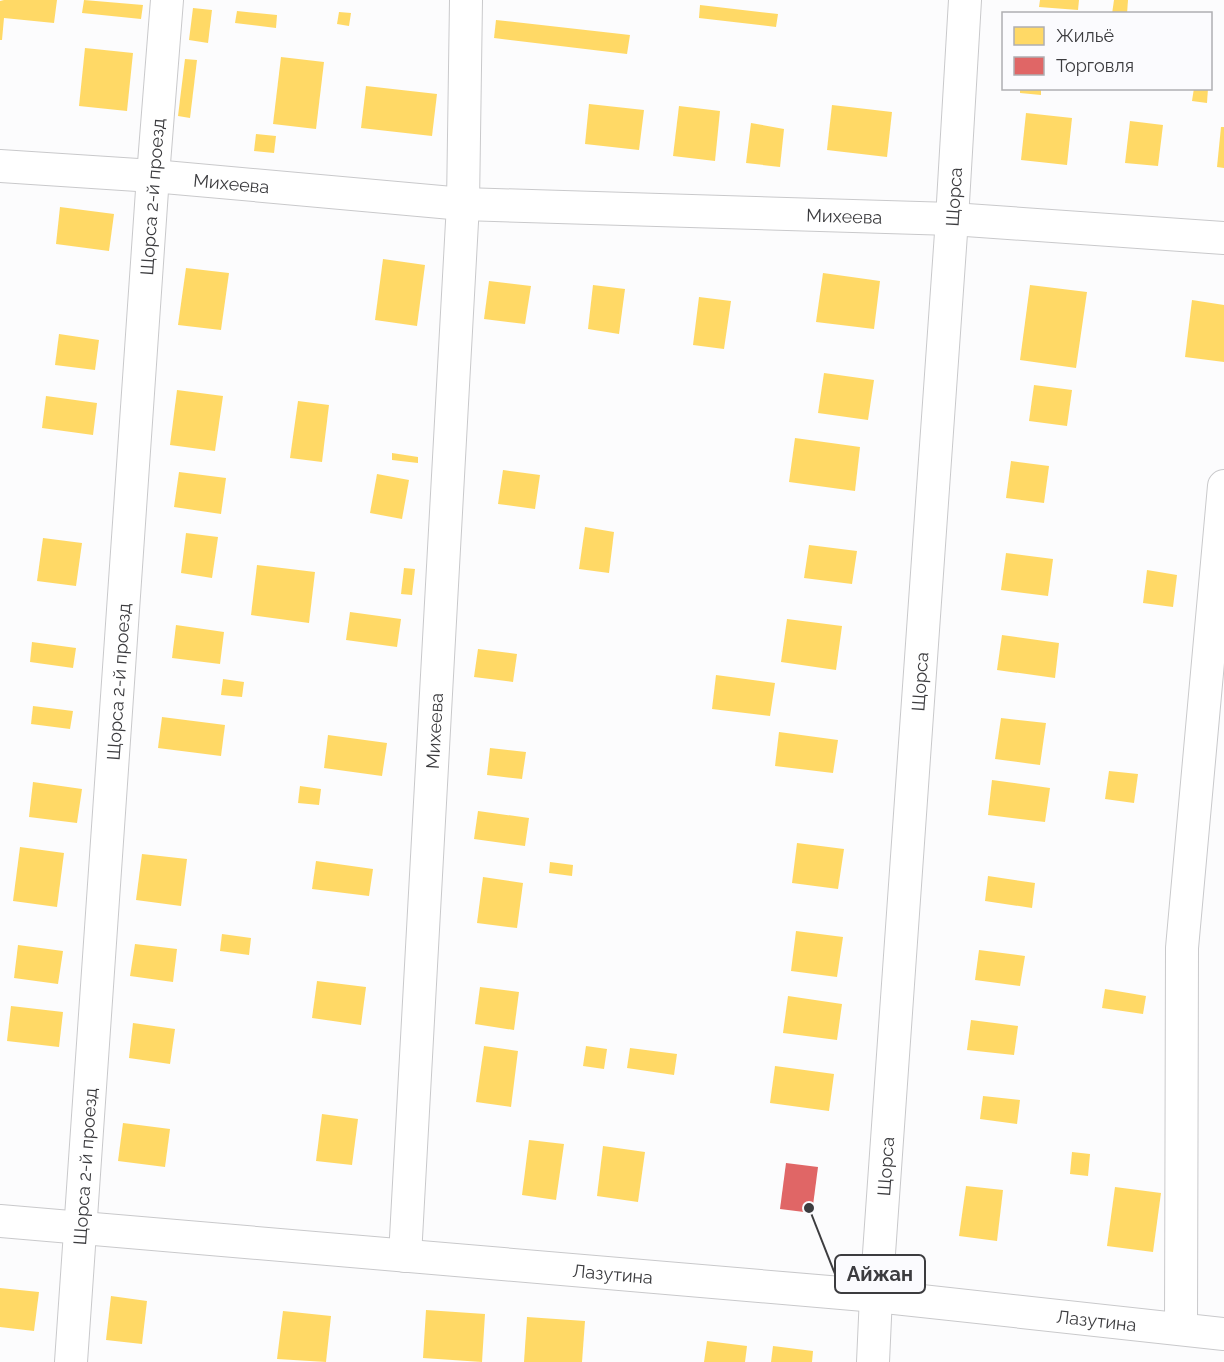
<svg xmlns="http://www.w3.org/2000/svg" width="1224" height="1362" font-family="Raleway,sans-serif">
	<rect width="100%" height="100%" fill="#fcfcfd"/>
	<g fill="#ffd966">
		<polygon points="4,0 57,0 54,23 4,18 2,40 0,40 0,1"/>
		<polygon points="84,0 143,5 141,19 82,13"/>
		<polygon points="1040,0 1079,0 1078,10 1039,7"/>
		<polygon points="1114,0 1128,0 1127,14 1112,14"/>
		<polygon points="700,5 778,14 776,27 699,18"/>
		<polygon points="193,8 212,10 208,43 189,40"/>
		<polygon points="237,11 277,15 276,28 235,23"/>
		<polygon points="339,12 351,13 349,26 337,24"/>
		<polygon points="496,20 630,35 627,54 494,38"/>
		<polygon points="85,48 133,53 127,111 79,106"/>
		<polygon points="281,57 324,62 316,129 273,124"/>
		<polygon points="185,59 197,60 190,118 178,116"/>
		<polygon points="366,86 437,94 432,136 361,128"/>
		<polygon points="1020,88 1041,88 1041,95 1020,93"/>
		<polygon points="1194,88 1208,88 1207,103 1192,101"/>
		<polygon points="589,104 644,110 639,150 585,144"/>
		<polygon points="832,105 892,112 887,157 827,150"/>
		<polygon points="679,106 720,111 715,161 673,156"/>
		<polygon points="1026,113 1072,118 1067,165 1021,160"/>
		<polygon points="1130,121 1163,125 1158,166 1125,163"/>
		<polygon points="751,123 784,129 780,167 746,163"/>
		<polygon points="1221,127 1224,127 1224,168 1217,167"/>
		<polygon points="256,134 276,136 274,153 254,151"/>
		<polygon points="60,207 114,214 109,251 56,244"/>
		<polygon points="383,259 425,265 417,326 375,320"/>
		<polygon points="186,268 229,273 221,330 178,325"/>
		<polygon points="823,273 880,281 874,329 816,322"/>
		<polygon points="489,281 531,286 525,324 484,319"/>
		<polygon points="593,285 625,289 619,334 588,329"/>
		<polygon points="1030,285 1087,292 1076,368 1020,360"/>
		<polygon points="699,297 731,301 724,349 693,345"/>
		<polygon points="1192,300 1224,305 1224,362 1185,357"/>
		<polygon points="59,334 99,340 95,370 55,365"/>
		<polygon points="824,373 874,380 868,420 818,413"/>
		<polygon points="1034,385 1072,390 1067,426 1029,421"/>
		<polygon points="177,390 223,396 215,451 170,445"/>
		<polygon points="46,396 97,403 93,435 42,428"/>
		<polygon points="298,401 329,405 322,462 290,458"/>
		<polygon points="795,438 860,447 855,491 789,482"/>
		<polygon points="392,453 418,457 418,463 392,460"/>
		<polygon points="1011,461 1049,466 1044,503 1006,498"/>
		<polygon points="503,470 540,475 535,509 498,504"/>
		<polygon points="179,472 226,478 221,514 174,507"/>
		<polygon points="377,474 409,480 402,519 370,513"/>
		<polygon points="585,527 614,532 609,573 579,569"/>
		<polygon points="186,533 218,537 212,578 181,573"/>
		<polygon points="43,538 82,543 76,586 37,581"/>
		<polygon points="809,545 857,551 852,584 804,578"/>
		<polygon points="1006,553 1053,559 1048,596 1001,590"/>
		<polygon points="257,565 315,572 309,623 251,615"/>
		<polygon points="404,568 415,569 412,595 401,594"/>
		<polygon points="1147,570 1177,575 1173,607 1143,603"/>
		<polygon points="350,612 401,619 397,647 346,640"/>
		<polygon points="787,619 842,626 836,670 781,662"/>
		<polygon points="176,625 224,632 220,664 172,658"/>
		<polygon points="1002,635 1059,643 1055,678 997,670"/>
		<polygon points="32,642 76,648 73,668 30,662"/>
		<polygon points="478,649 517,654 513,682 474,677"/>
		<polygon points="716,675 775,683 770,716 712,709"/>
		<polygon points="223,679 244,682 242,697 221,695"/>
		<polygon points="33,706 73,711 70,729 31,724"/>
		<polygon points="162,717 225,725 221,756 158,748"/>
		<polygon points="1001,718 1046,723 1040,765 995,759"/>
		<polygon points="779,732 838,740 833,773 775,766"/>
		<polygon points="328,735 387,743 382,776 324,768"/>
		<polygon points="490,748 526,752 522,779 487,775"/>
		<polygon points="1109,771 1138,774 1134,803 1105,799"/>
		<polygon points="992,780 1050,788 1045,822 988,815"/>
		<polygon points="33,782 82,789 77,823 29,817"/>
		<polygon points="300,786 321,789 319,805 298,803"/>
		<polygon points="478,811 529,818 525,846 474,839"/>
		<polygon points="797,843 844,849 838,889 792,883"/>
		<polygon points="20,847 64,853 57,907 13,901"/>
		<polygon points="142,854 187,859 181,906 136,900"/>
		<polygon points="316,861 373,869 369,896 312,889"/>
		<polygon points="550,862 573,865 572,876 549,873"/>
		<polygon points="988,876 1035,883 1032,908 985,901"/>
		<polygon points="483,877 523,883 517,928 477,923"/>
		<polygon points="796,931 843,937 837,977 791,971"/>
		<polygon points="222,934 251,938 249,955 220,951"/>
		<polygon points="135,944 177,949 173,982 130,976"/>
		<polygon points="18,945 63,951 58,984 14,978"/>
		<polygon points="979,950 1025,956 1020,986 975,980"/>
		<polygon points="317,981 366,987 361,1025 312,1018"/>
		<polygon points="480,987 519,992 514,1030 475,1024"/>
		<polygon points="1105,989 1146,996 1143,1014 1102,1008"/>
		<polygon points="788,996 842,1004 837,1040 783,1033"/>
		<polygon points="11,1006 63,1012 59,1047 7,1041"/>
		<polygon points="971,1020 1018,1026 1014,1055 967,1050"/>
		<polygon points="133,1023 175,1029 170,1064 129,1058"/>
		<polygon points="484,1046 518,1051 511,1107 476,1102"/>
		<polygon points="586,1046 607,1049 604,1069 583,1066"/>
		<polygon points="630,1048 677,1054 674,1075 627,1068"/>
		<polygon points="775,1066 834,1074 829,1111 770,1103"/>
		<polygon points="983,1096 1020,1100 1017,1124 980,1119"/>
		<polygon points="322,1114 358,1119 352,1165 316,1161"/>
		<polygon points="123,1123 170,1129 165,1167 118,1161"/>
		<polygon points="529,1140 564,1144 556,1200 522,1195"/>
		<polygon points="603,1146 645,1152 638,1202 597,1196"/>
		<polygon points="1072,1152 1090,1154 1088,1176 1070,1174"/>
		<polygon points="966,1186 1003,1190 997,1241 959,1236"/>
		<polygon points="1115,1187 1161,1193 1153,1252 1107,1246"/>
		<polygon points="0,1288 39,1292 34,1331 0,1327"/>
		<polygon points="111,1296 147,1301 142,1344 106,1340"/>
		<polygon points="426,1310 485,1314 482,1362 423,1358"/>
		<polygon points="283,1311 331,1316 326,1362 277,1359"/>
		<polygon points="527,1317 585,1321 582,1362 524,1362"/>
		<polygon points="707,1341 747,1346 745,1362 704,1362"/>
		<polygon points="773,1346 813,1351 812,1362 771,1362"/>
	</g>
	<polygon fill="#e06666" points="786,1163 818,1167 812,1213 780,1209"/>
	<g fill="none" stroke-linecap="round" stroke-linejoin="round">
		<g stroke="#c9c9cb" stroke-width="34">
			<g id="minor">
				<path id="s1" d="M0,166L153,176L463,204L952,219L1224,238"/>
				<path id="s2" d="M0,1221L876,1296L1224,1334"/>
				<path id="s3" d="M405,1256L463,204L466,0"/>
				<polyline points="1181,1329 1182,948 1224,486"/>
				<path id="s4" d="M71,1362L153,176L167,0"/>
				<path id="s5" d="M873,1362L876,1296L952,219L965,0"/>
			</g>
		</g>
		<use href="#minor" stroke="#fff" stroke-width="32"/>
	</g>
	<g text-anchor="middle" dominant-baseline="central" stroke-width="6" stroke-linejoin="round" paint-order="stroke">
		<g font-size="18" fill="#3c3c3f" stroke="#fbfbfe">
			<text stroke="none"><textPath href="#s1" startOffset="232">Михеева</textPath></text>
			<text stroke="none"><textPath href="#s4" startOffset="1168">Щорса 2-й проезд</textPath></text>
			<text stroke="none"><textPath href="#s5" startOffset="1168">Щорса</textPath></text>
			<text stroke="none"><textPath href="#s1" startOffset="846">Михеева</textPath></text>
			<text stroke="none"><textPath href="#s4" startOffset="682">Щорса 2-й проезд</textPath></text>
			<text stroke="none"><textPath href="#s5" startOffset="682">Щорса</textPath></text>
			<text stroke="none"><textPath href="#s3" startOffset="526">Михеева</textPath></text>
			<text stroke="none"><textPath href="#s4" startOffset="196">Щорса 2-й проезд</textPath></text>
			<text stroke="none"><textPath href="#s5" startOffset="196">Щорса</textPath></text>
			<text stroke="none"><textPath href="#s2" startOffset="615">Лазутина</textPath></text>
			<text stroke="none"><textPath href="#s2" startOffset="1101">Лазутина</textPath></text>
		</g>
	</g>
	<path fill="none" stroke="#3c3c3f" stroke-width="2" d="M809 1208L835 1274"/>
	<circle fill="#3c3c3f" stroke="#fbfbfe" stroke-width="2" cx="809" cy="1208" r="6"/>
	<rect fill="#fbfbfe" stroke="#3c3c3f" stroke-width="2" x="835" y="1255" width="90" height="38" rx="6"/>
	<g font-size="20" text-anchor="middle" font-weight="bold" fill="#3c3c3f">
		<text x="880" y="1281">Айжан</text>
	</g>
	<rect x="1002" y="12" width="210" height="78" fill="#fbfbfe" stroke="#afafb2" stroke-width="1.5"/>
	<rect x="1014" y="27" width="30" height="18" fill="#ffd966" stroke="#afafb2" stroke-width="1.5"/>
	<text x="1056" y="42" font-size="18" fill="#3c3c3f">Жильё</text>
	<rect x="1014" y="57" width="30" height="18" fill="#e06666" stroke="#afafb2" stroke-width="1.5"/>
	<text x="1056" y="72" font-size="18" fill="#3c3c3f">Торговля</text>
</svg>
